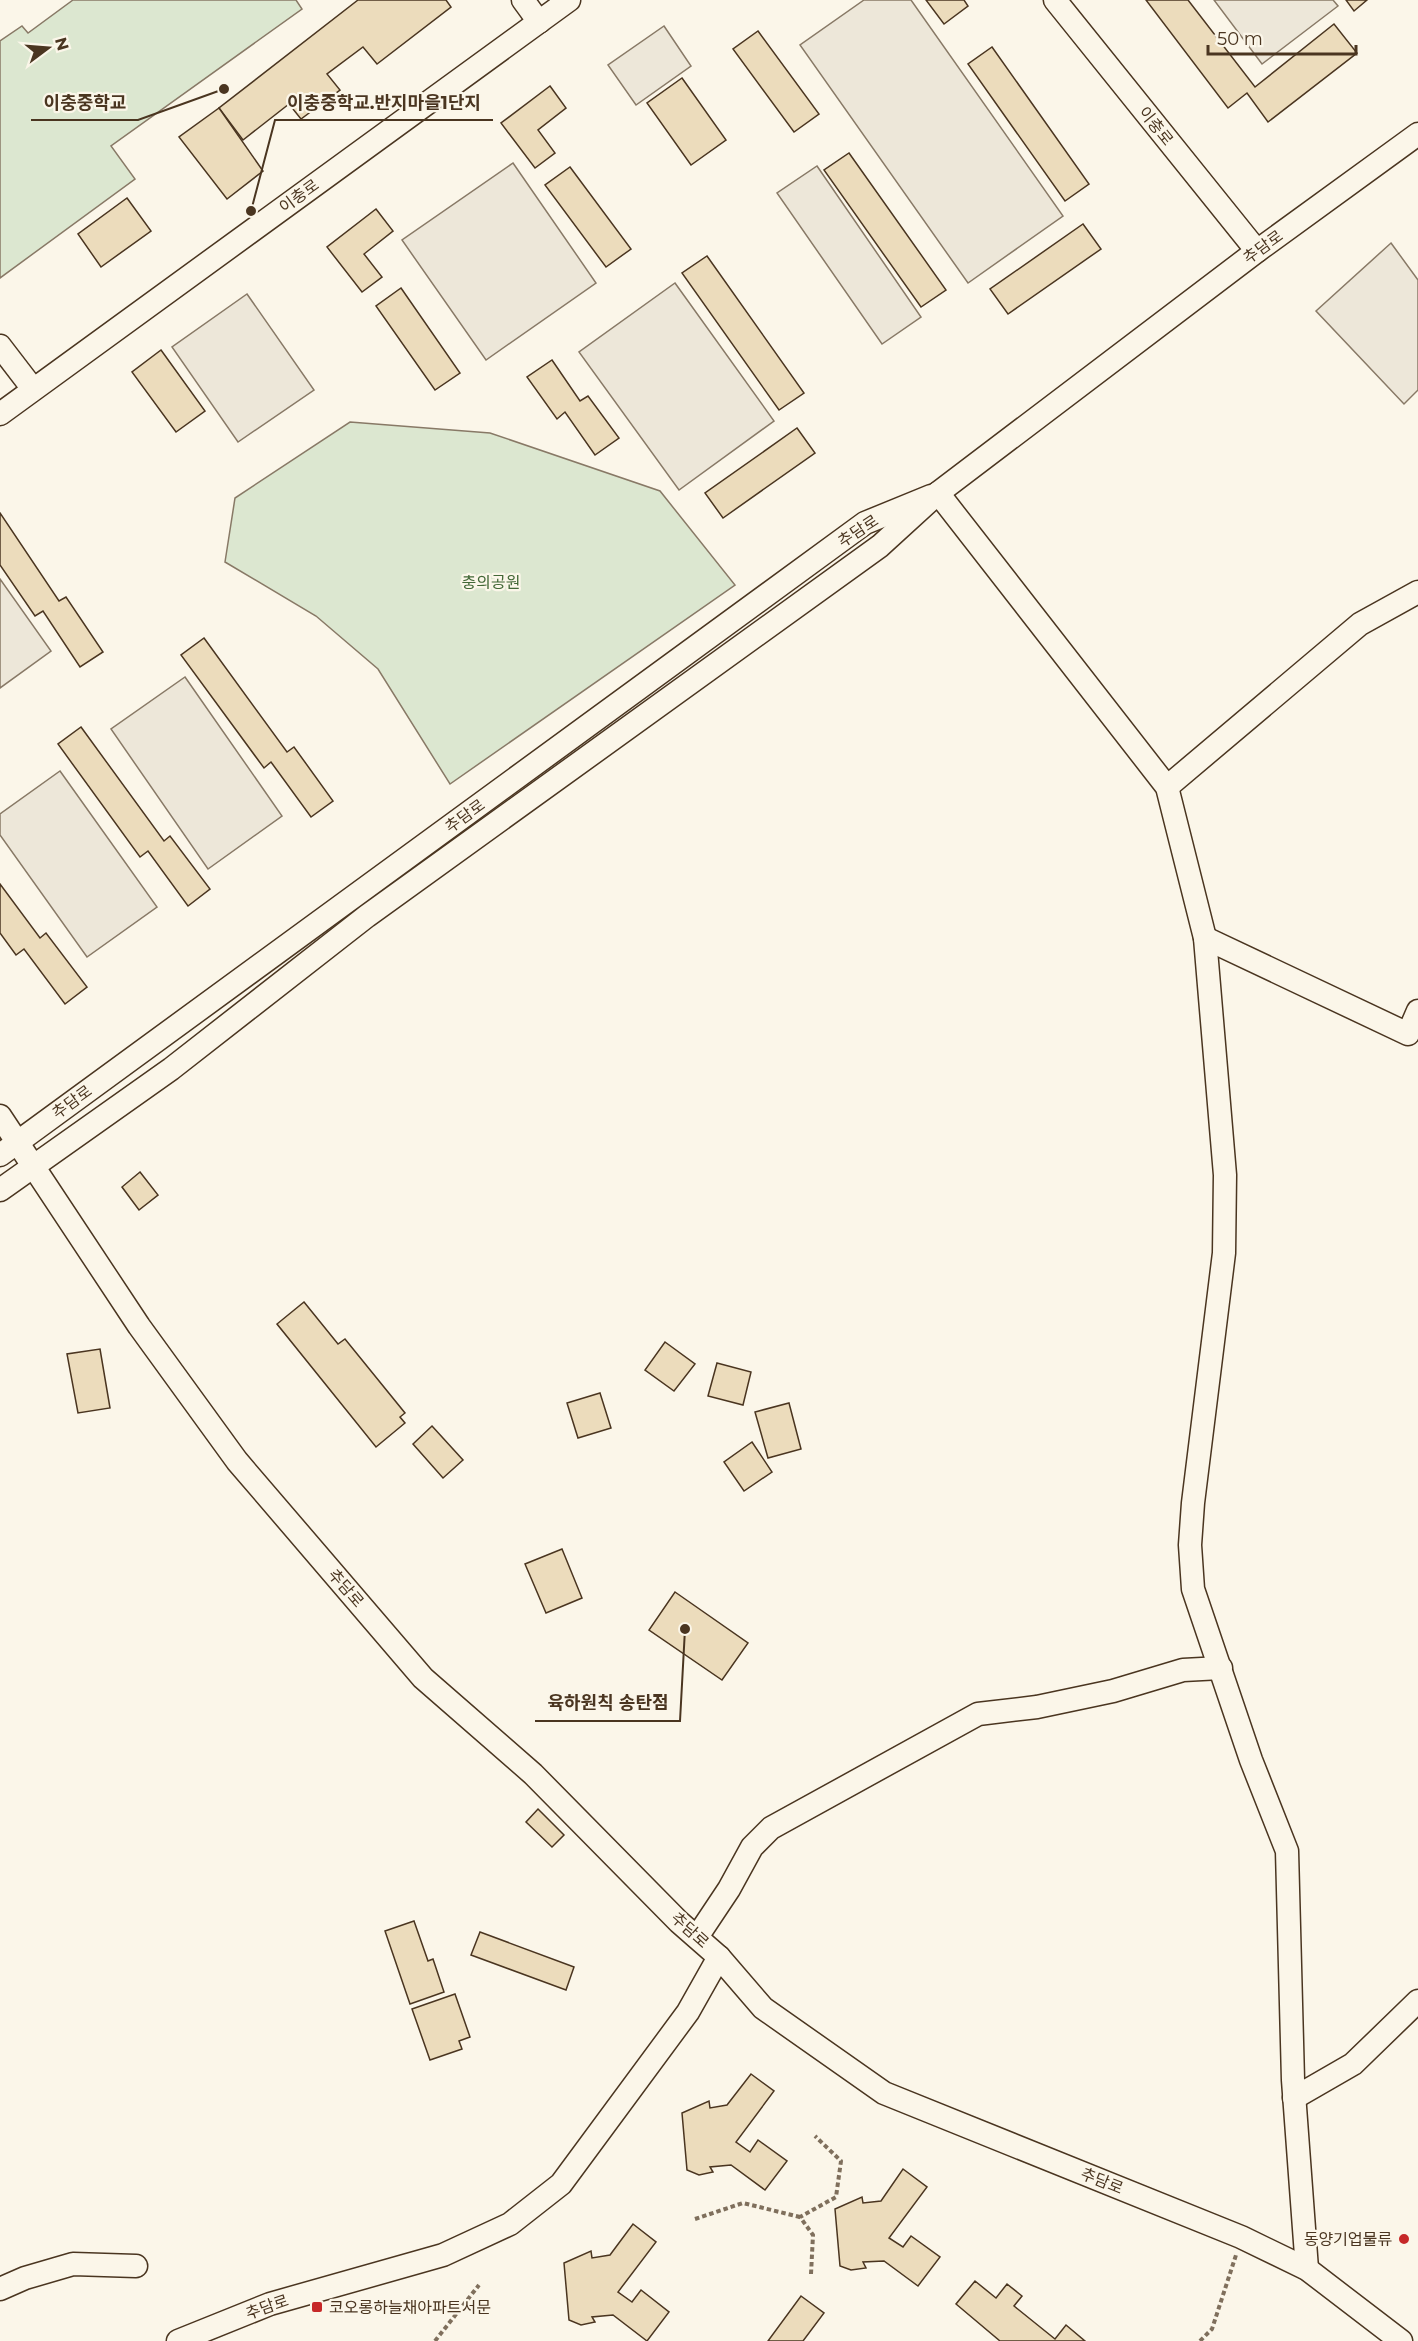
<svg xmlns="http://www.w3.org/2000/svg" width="1418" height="2341" font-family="Montserrat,'Noto Sans KR',sans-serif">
	<rect width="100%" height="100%" fill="#fbf6e9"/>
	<g fill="#dce7d0" stroke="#887966" stroke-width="1.5">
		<polygon points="73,0 296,0 302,9 111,146 135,179 0,278 0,41 22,26 28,33"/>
		<polygon points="350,422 490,433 660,491 735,585 450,784 378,669 316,616 225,562 235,498"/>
	</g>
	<g fill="#ede7d9" stroke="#887966" stroke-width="1.5">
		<polygon points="864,0 911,0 1063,216 968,283 800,45"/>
		<polygon points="1214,0 1333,0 1338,6 1262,64"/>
		<polygon points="664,26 691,66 636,105 608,65"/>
		<polygon points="513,163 596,283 486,360 402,240"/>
		<polygon points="817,166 921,317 882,344 777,193"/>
		<polygon points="1391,243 1418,280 1418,390 1404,404 1316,311"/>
		<polygon points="675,283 774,421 679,490 579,352"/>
		<polygon points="247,294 314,390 238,442 172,347"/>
		<polygon points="0,579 51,651 0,688"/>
		<polygon points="185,677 282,816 208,869 111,729"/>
		<polygon points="60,771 157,907 87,957 0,835 0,814"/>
	</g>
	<g fill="#ecdcbc" stroke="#4a3520" stroke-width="1.5">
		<polygon points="358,0 446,0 451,7 377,64 363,47 327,74 340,90 301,119 289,104 243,140 219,108"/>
		<polygon points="926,0 964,0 968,6 944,24"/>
		<polygon points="1146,0 1188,0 1255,87 1334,24 1357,53 1268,122 1247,93 1228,108"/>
		<polygon points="1346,0 1367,0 1354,11"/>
		<polygon points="758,31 819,114 794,132 733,49"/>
		<polygon points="992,47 1089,184 1065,201 968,64"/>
		<polygon points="682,78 726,140 691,165 647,103"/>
		<polygon points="550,86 566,108 538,130 555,153 535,168 501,123"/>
		<polygon points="219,108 263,171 227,199 179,137"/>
		<polygon points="849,153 946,290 921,307 824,170"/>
		<polygon points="570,167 631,249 606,267 545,185"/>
		<polygon points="127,198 151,231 101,267 78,234"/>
		<polygon points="376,209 393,231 364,254 382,277 362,292 327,247"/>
		<polygon points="1083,224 1101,249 1008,314 990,289"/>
		<polygon points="707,256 804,393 779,410 682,273"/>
		<polygon points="401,288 460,373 435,390 376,306"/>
		<polygon points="161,350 205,411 176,432 132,372"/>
		<polygon points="552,360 580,401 588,396 619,438 595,455 565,412 557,419 527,377"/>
		<polygon points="797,428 815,453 723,518 705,493"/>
		<polygon points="0,513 59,601 66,597 103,652 80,667 43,611 35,616 0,565"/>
		<polygon points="204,638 287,752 294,747 333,801 311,817 271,762 264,768 181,655"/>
		<polygon points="81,727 164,841 170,836 210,889 188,906 148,851 140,857 58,744"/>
		<polygon points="0,884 40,938 46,933 87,987 65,1004 24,949 16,955 0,933"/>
		<polygon points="140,1172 158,1195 139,1210 122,1187"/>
		<polygon points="304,1302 338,1344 345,1339 405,1413 400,1417 405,1423 376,1447 277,1324"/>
		<polygon points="665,1342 695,1364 674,1391 645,1370"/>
		<polygon points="100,1349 110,1408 78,1413 67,1354"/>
		<polygon points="717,1363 751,1372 743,1405 708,1396"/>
		<polygon points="600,1393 611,1428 578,1438 567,1403"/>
		<polygon points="789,1403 801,1449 768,1458 755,1412"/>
		<polygon points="432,1426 463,1460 443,1478 413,1444"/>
		<polygon points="752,1442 772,1472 744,1491 724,1462"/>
		<polygon points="562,1549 582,1598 546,1613 525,1564"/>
		<polygon points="675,1592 748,1643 722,1680 649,1630"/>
		<polygon points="538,1809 564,1835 552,1847 526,1822"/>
		<polygon points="414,1921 428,1961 433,1959 444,1992 410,2004 385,1931"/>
		<polygon points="480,1932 574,1967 566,1990 471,1955"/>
		<polygon points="455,1994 470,2037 459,2041 462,2049 430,2060 412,2009"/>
		<polygon points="751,2074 774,2091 736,2142 750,2152 758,2140 787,2161 765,2190 731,2165 710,2167 713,2172 699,2175 687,2170 682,2113 709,2101 710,2108 727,2105"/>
		<polygon points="903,2169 927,2187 889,2238 903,2247 911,2236 940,2257 918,2286 884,2261 863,2262 866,2268 851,2270 840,2266 835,2209 862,2197 863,2203 881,2201"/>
		<polygon points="633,2224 656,2242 618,2292 632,2302 641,2290 669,2312 647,2341 613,2315 592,2317 595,2322 581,2325 569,2320 564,2263 591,2251 592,2258 610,2255"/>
		<polygon points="975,2281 996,2298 1007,2284 1022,2296 1014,2306 1055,2339 1066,2325 1085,2341 1000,2341 956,2304"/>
		<polygon points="801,2296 824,2313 803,2341 768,2341"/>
	</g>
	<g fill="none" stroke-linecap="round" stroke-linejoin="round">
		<defs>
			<g id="minor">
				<polyline points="523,0 539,22"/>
				<polyline points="1055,0 1257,251"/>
				<polyline points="0,346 33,389"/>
				<polyline points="0,414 569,0"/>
				<polyline points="938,493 1167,787 1205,938 1225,1175 1224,1253 1193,1503 1190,1545 1193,1589 1251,1760 1287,1851 1293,2080 1307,2269"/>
				<polyline points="1167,787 1360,624 1418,592"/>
				<polyline points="1205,938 1408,1034 1418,1011"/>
				<polyline points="0,1116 139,1326 237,1461 423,1678 533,1774 679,1922 719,1957 763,2008 884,2093 1241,2237 1307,2269 1401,2341"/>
				<polyline points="0,1155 865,523 931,496"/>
				<polyline points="0,1190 171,1069 367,916 880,546 938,493 1257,251 1418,134"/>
				<polyline points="697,1937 729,1889 752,1847 771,1828 978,1714 1037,1707 1113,1691 1183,1670 1221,1668"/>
				<polyline points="1294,2098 1353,2064 1418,2001"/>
				<polyline points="0,2289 25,2278 73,2264 136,2266"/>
				<polyline points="178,2341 270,2304 443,2255 510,2224 561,2184 688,2012 719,1957"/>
			</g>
		</defs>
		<use href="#minor" stroke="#4a3520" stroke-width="25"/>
		<g stroke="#7f6f5c" stroke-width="4" stroke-dasharray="4.5 3" stroke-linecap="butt">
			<polyline points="695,2219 743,2203 800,2217"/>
			<polyline points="811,2274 813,2235 800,2217 836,2197 841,2161 815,2136"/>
			<polyline points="435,2341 479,2285"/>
			<polyline points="1200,2341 1212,2329 1236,2255"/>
		</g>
		<use href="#minor" stroke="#fbf6e9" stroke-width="22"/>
	</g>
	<g fill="#c62828" stroke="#fbf6e9" stroke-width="2">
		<circle cx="1404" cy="2239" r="6"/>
		<rect x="311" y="2301" width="12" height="12" rx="3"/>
	</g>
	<g text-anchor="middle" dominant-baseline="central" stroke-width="4.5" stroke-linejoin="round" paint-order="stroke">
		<g font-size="16" fill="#4a3520" stroke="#fbf6e9">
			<text transform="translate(1156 126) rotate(51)">이충로</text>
			<text transform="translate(299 196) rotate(-36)">이충로</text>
			<text transform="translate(1263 247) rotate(-36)">추담로</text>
			<text transform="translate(858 531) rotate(-33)">추담로</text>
			<text transform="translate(465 816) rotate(-36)">추담로</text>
			<text transform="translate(72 1102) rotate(-36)">추담로</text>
			<text transform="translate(346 1588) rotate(49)">추담로</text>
			<text transform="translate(690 1930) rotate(42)">추담로</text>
			<text transform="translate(1102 2181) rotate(22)">추담로</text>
			<text transform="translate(267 2307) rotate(-19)">추담로</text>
		</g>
		<g font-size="16" fill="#436837" stroke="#fbf6e9">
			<text x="491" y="582">충의공원</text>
		</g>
		<g font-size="16" fill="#4a3520" stroke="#fbf6e9" text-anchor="end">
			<text x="1392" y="2239">동양기업물류</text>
			<text x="329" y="2307" text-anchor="start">코오롱하늘채아파트서문</text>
		</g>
	</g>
	<path fill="none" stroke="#4a3520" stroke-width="2" d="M251 211L275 120H493M224 89L138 120H31M685 1629L680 1721H535"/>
	<g fill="#4a3520" stroke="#fbf6e9" stroke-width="2">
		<circle cx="251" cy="211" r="6"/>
		<circle cx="224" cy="89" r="6"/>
		<circle cx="685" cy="1629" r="6"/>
	</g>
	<g font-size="18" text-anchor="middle" font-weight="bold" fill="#4a3520" stroke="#fbf6e9" stroke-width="4.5" stroke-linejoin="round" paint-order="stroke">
		<text x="384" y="109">이충중학교.반지마을1단지</text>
		<text x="85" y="109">이충중학교</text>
		<text x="608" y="1709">육하원칙 송탄점</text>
	</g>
	<g transform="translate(48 48) rotate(74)" stroke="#fbf6e9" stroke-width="4.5" paint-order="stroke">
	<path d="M0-4.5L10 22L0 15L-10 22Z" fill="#4a3520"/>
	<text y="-9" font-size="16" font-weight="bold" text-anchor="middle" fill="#4a3520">N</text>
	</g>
	<path d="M1208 45v9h148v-9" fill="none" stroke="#4a3520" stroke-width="3"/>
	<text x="1217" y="45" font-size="18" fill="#4a3520" stroke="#fbf6e9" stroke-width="4.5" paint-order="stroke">50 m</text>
</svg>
